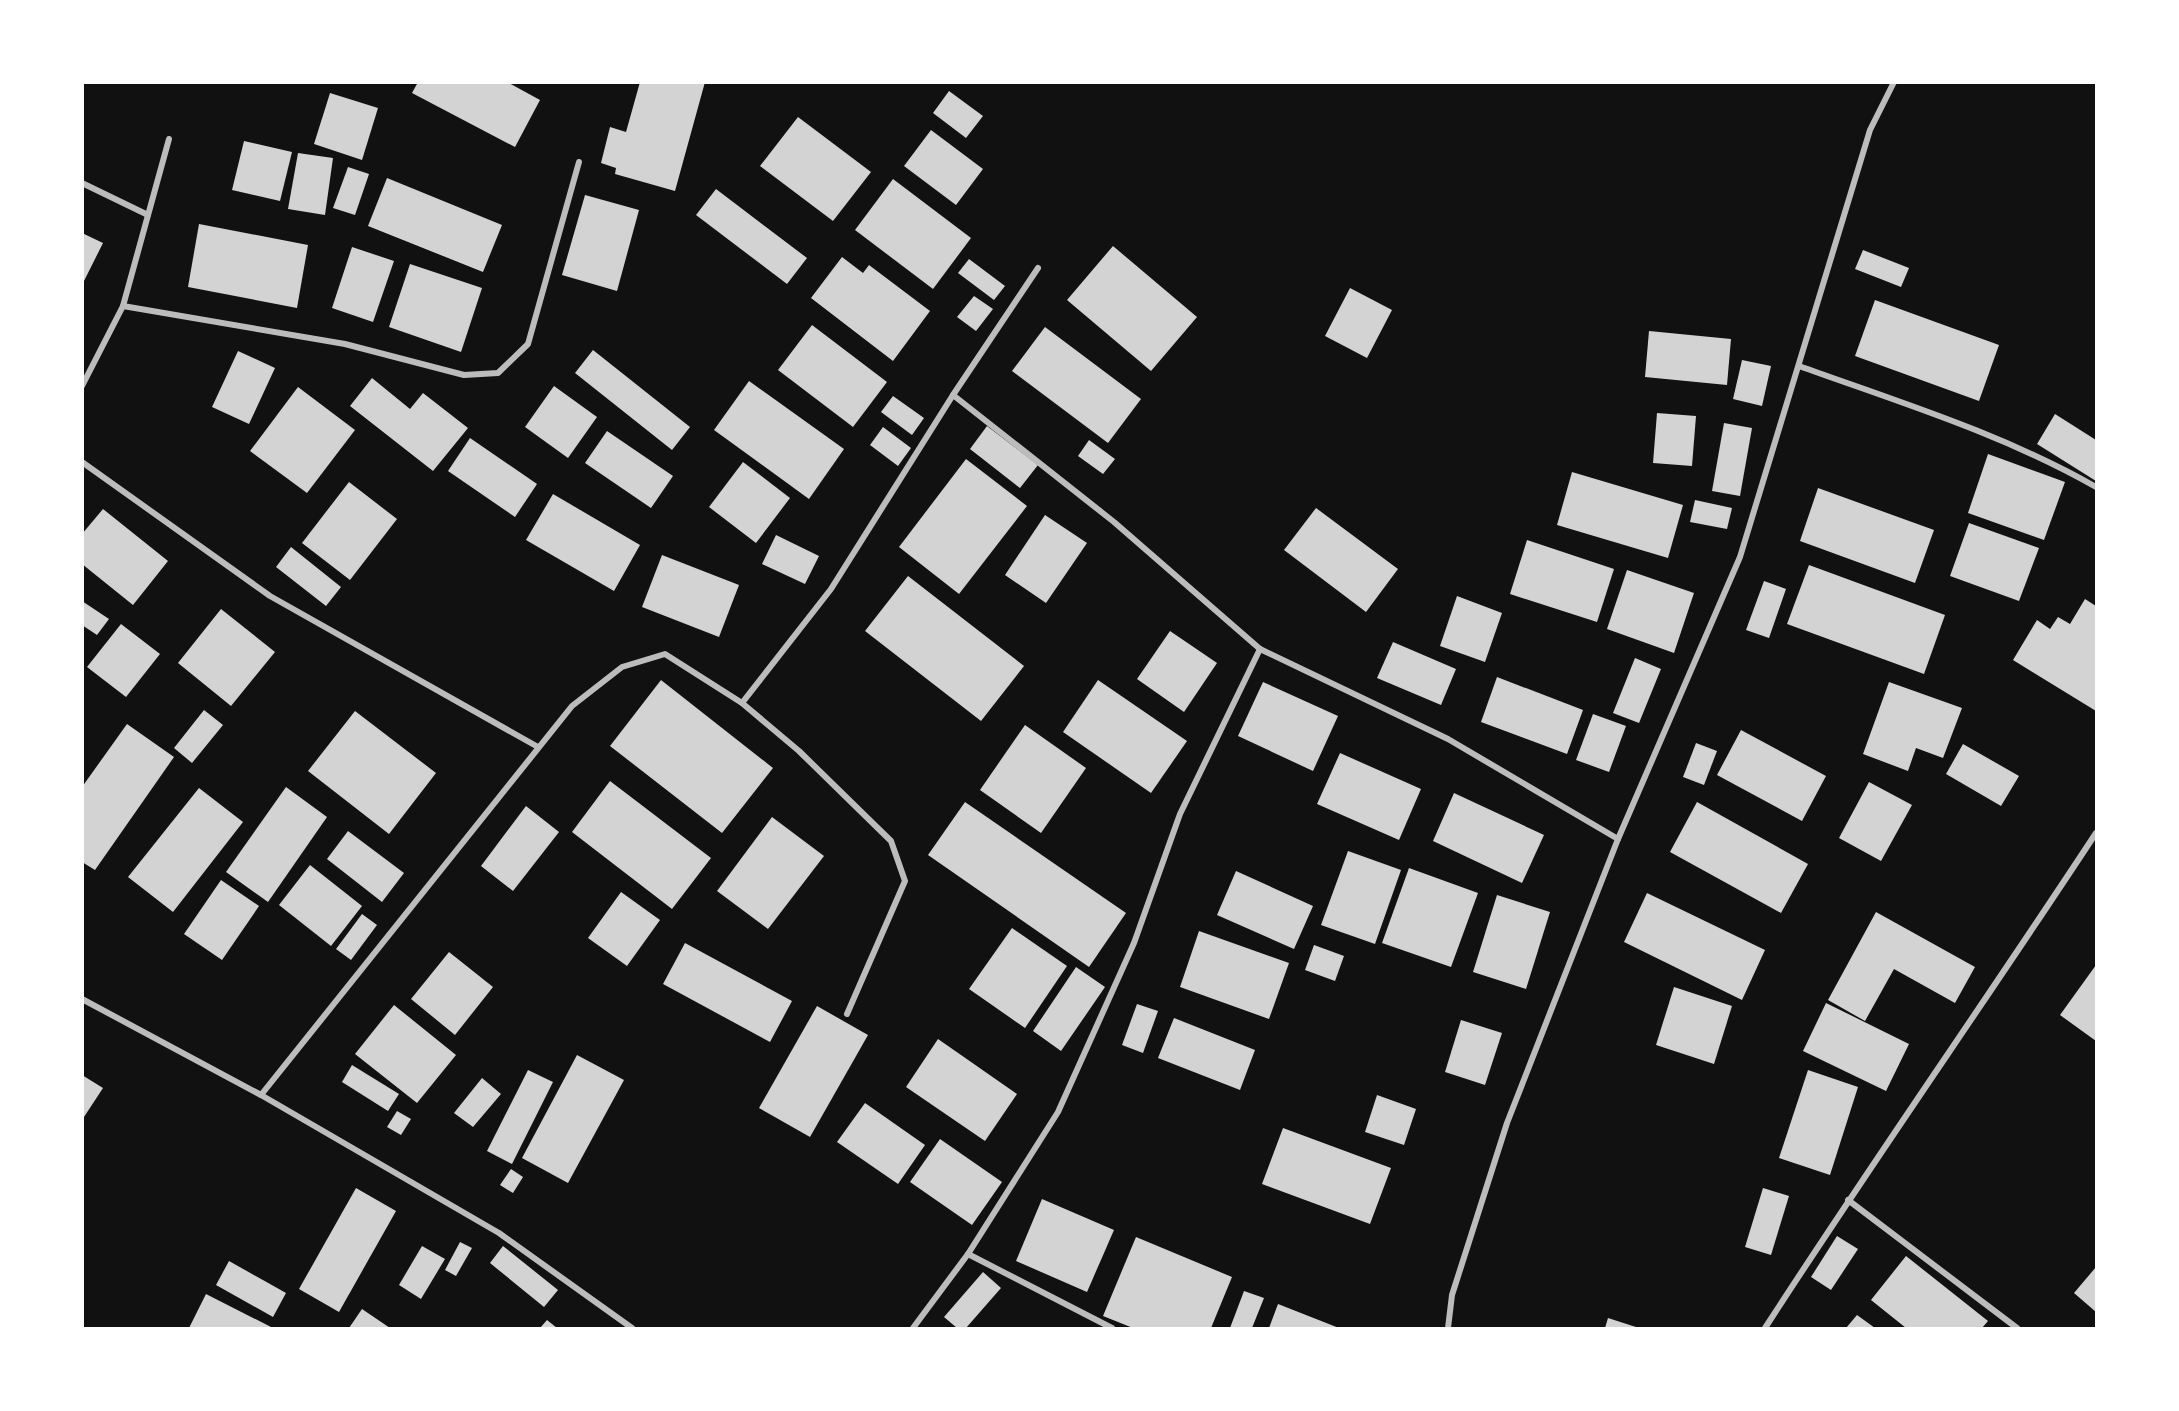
<svg xmlns="http://www.w3.org/2000/svg" width="2179" height="1411" font-family="Barlow,sans-serif">
	<rect width="100%" height="100%" fill="#111"/>
	<g fill="#d3d3d3">
		<polygon points="418,82 507,82 540,100 515,147 412,93"/>
		<polygon points="640,82 705,82 675,191 615,174 616,168 601,163 610,127 626,132"/>
		<polygon points="949,91 983,116 966,138 933,113"/>
		<polygon points="330,93 378,108 362,160 314,144"/>
		<polygon points="798,117 871,172 833,221 760,166"/>
		<polygon points="931,130 983,169 956,205 904,166"/>
		<polygon points="244,141 292,152 280,201 232,190"/>
		<polygon points="298,153 333,158 325,215 288,209"/>
		<polygon points="348,167 369,174 355,215 333,208"/>
		<polygon points="387,178 502,225 483,272 368,226"/>
		<polygon points="893,179 971,238 933,289 855,230"/>
		<polygon points="716,189 807,258 787,284 696,215"/>
		<polygon points="585,195 639,210 617,291 562,275"/>
		<polygon points="199,224 308,245 297,308 188,287"/>
		<polygon points="82,233 103,243 82,285"/>
		<polygon points="1113,246 1197,317 1151,371 1067,300"/>
		<polygon points="352,247 394,261 373,322 332,308"/>
		<polygon points="1863,250 1909,268 1901,287 1855,269"/>
		<polygon points="842,257 863,273 869,265 930,311 893,361 811,298"/>
		<polygon points="969,259 1005,286 994,300 958,273"/>
		<polygon points="410,264 482,288 461,352 389,327"/>
		<polygon points="1350,288 1392,310 1367,358 1325,336"/>
		<polygon points="974,296 993,309 976,331 957,317"/>
		<polygon points="1875,300 1999,345 1979,401 1855,356"/>
		<polygon points="812,325 887,382 853,427 778,370"/>
		<polygon points="1045,327 1141,399 1108,443 1012,371"/>
		<polygon points="1649,331 1731,339 1727,385 1645,377"/>
		<polygon points="593,350 690,427 672,450 575,373"/>
		<polygon points="238,351 275,368 249,424 212,407"/>
		<polygon points="1742,360 1771,366 1762,406 1733,399"/>
		<polygon points="372,378 410,409 423,393 468,428 433,471 350,406"/>
		<polygon points="749,381 844,449 809,499 714,430"/>
		<polygon points="554,386 597,417 568,458 525,427"/>
		<polygon points="298,387 355,430 307,493 250,451"/>
		<polygon points="893,396 924,418 912,435 881,412"/>
		<polygon points="1657,413 1696,416 1692,466 1653,463"/>
		<polygon points="2055,414 2096,440 2096,481 2037,444"/>
		<polygon points="1724,423 1752,428 1740,496 1712,491"/>
		<polygon points="987,426 1038,465 1020,488 970,449"/>
		<polygon points="883,427 911,448 898,466 870,445"/>
		<polygon points="607,431 673,476 651,508 585,463"/>
		<polygon points="470,438 537,484 515,517 448,471"/>
		<polygon points="1089,440 1115,459 1103,474 1078,456"/>
		<polygon points="1988,454 2065,482 2044,540 1968,513"/>
		<polygon points="966,459 1027,506 959,594 899,547"/>
		<polygon points="743,462 790,498 756,543 709,507"/>
		<polygon points="1572,472 1683,505 1668,558 1557,525"/>
		<polygon points="349,482 397,519 350,580 302,543"/>
		<polygon points="1818,488 1934,530 1915,583 1800,541"/>
		<polygon points="553,494 640,545 614,591 526,540"/>
		<polygon points="1695,500 1732,508 1727,529 1690,522"/>
		<polygon points="1316,508 1398,569 1366,612 1284,550"/>
		<polygon points="103,509 168,561 133,605 82,564 82,534"/>
		<polygon points="1045,515 1087,543 1046,603 1005,575"/>
		<polygon points="1969,523 2039,548 2019,601 1950,576"/>
		<polygon points="776,535 819,556 805,584 762,564"/>
		<polygon points="1527,540 1614,569 1597,622 1510,594"/>
		<polygon points="291,547 341,587 326,606 276,567"/>
		<polygon points="662,555 739,585 719,637 642,607"/>
		<polygon points="1809,565 1945,615 1924,674 1787,624"/>
		<polygon points="1627,570 1694,593 1674,653 1607,629"/>
		<polygon points="908,576 1024,666 981,721 865,631"/>
		<polygon points="1764,581 1786,589 1769,638 1746,630"/>
		<polygon points="1457,596 1502,613 1485,662 1440,646"/>
		<polygon points="2085,599 2096,606 2096,711 2013,660 2037,620 2050,629 2058,617 2070,624"/>
		<polygon points="82,601 109,619 97,635 82,625"/>
		<polygon points="221,609 275,652 231,706 178,663"/>
		<polygon points="121,624 160,654 126,697 87,667"/>
		<polygon points="1170,631 1217,663 1184,712 1137,679"/>
		<polygon points="1393,642 1456,669 1441,705 1377,678"/>
		<polygon points="1635,658 1661,669 1639,723 1613,713"/>
		<polygon points="1497,677 1583,710 1567,754 1481,722"/>
		<polygon points="661,680 773,768 722,833 610,746"/>
		<polygon points="1098,680 1187,741 1151,793 1063,732"/>
		<polygon points="1263,682 1338,716 1313,771 1238,736"/>
		<polygon points="1889,682 1962,708 1943,758 1916,748 1908,771 1863,754"/>
		<polygon points="204,710 223,725 192,763 174,748"/>
		<polygon points="355,711 436,773 389,834 308,771"/>
		<polygon points="1593,714 1626,726 1609,772 1576,760"/>
		<polygon points="127,724 174,757 95,870 82,862 82,787"/>
		<polygon points="1025,725 1086,768 1041,833 980,790"/>
		<polygon points="1741,730 1826,776 1802,821 1717,775"/>
		<polygon points="1696,743 1717,751 1704,785 1683,777"/>
		<polygon points="1963,744 2019,776 2001,806 1946,774"/>
		<polygon points="1340,753 1421,789 1399,840 1317,804"/>
		<polygon points="610,781 711,858 672,909 572,832"/>
		<polygon points="1869,782 1912,805 1881,861 1839,838"/>
		<polygon points="286,787 327,817 268,902 226,872"/>
		<polygon points="199,788 243,822 173,912 128,877"/>
		<polygon points="1454,793 1544,835 1522,883 1433,841"/>
		<polygon points="965,802 1126,913 1089,967 928,855"/>
		<polygon points="1697,802 1808,864 1781,913 1670,852"/>
		<polygon points="526,806 559,832 513,891 481,866"/>
		<polygon points="772,817 824,856 768,929 717,891"/>
		<polygon points="348,831 404,873 382,902 327,859"/>
		<polygon points="1348,851 1401,870 1375,944 1321,925"/>
		<polygon points="310,865 362,906 331,946 279,905"/>
		<polygon points="1409,868 1478,893 1451,967 1382,943"/>
		<polygon points="1236,871 1313,906 1294,949 1217,915"/>
		<polygon points="221,880 259,906 222,960 184,934"/>
		<polygon points="621,892 660,920 627,966 588,938"/>
		<polygon points="1647,893 1765,950 1742,1000 1624,942"/>
		<polygon points="1497,895 1550,912 1526,989 1473,972"/>
		<polygon points="1876,912 1975,967 1955,1003 1894,969 1865,1021 1828,1000"/>
		<polygon points="362,914 377,925 351,960 336,949"/>
		<polygon points="1012,928 1067,966 1025,1028 969,989"/>
		<polygon points="1199,931 1289,963 1269,1019 1180,987"/>
		<polygon points="685,943 792,1001 770,1042 663,984"/>
		<polygon points="1314,945 1344,956 1335,981 1305,970"/>
		<polygon points="449,952 493,987 455,1035 411,999"/>
		<polygon points="2096,965 2096,1041 2060,1015"/>
		<polygon points="1076,967 1105,987 1061,1051 1033,1031"/>
		<polygon points="1674,987 1732,1006 1714,1064 1656,1045"/>
		<polygon points="1826,1003 1909,1044 1886,1091 1803,1051"/>
		<polygon points="1137,1004 1158,1011 1143,1053 1122,1045"/>
		<polygon points="394,1005 456,1055 417,1103 355,1054"/>
		<polygon points="817,1006 868,1035 810,1137 759,1108"/>
		<polygon points="1174,1018 1255,1050 1240,1090 1158,1058"/>
		<polygon points="1461,1020 1502,1033 1485,1085 1445,1072"/>
		<polygon points="938,1039 1017,1094 985,1141 906,1087"/>
		<polygon points="577,1055 624,1080 568,1183 522,1158"/>
		<polygon points="352,1065 399,1094 388,1111 342,1082"/>
		<polygon points="528,1070 553,1082 512,1164 487,1151"/>
		<polygon points="1808,1070 1858,1087 1830,1175 1779,1158"/>
		<polygon points="82,1075 103,1088 82,1120"/>
		<polygon points="482,1078 501,1094 473,1127 454,1113"/>
		<polygon points="1377,1095 1416,1109 1404,1145 1365,1132"/>
		<polygon points="865,1103 925,1145 898,1184 837,1142"/>
		<polygon points="397,1111 411,1119 401,1135 387,1127"/>
		<polygon points="1283,1128 1391,1168 1370,1224 1262,1184"/>
		<polygon points="940,1139 1002,1182 972,1225 910,1182"/>
		<polygon points="511,1169 523,1177 513,1193 500,1185"/>
		<polygon points="356,1188 396,1211 339,1312 299,1289"/>
		<polygon points="1763,1188 1789,1196 1771,1255 1745,1247"/>
		<polygon points="1042,1199 1114,1230 1087,1292 1016,1261"/>
		<polygon points="1837,1236 1858,1249 1831,1290 1811,1277"/>
		<polygon points="1136,1237 1232,1277 1211,1328 1133,1328 1103,1316"/>
		<polygon points="460,1242 472,1248 456,1276 445,1270"/>
		<polygon points="422,1246 445,1259 421,1299 399,1285"/>
		<polygon points="503,1246 558,1290 544,1307 490,1263"/>
		<polygon points="1906,1256 1988,1321 1982,1328 1906,1328 1871,1300"/>
		<polygon points="229,1261 286,1293 273,1317 216,1285"/>
		<polygon points="2096,1267 2096,1312 2074,1293"/>
		<polygon points="983,1272 1001,1288 966,1328 957,1328 944,1317"/>
		<polygon points="1244,1291 1264,1298 1252,1328 1230,1328"/>
		<polygon points="206,1294 271,1327 270,1328 189,1328"/>
		<polygon points="1278,1304 1339,1328 1269,1328"/>
		<polygon points="362,1309 390,1328 349,1328"/>
		<polygon points="1857,1315 1875,1328 1846,1328"/>
		<polygon points="1608,1318 1639,1328 1605,1328"/>
		<polygon points="547,1320 557,1328 540,1328"/>
	</g>
	<g fill="none" stroke-linecap="round" stroke-linejoin="round">
		<g stroke="#bcbcbc" stroke-width="6">
			<polyline points="82,183 148,215"/>
			<polyline points="123,306 345,344 464,375 498,373 528,344 579,162"/>
			<path d="M 1799,366 C 1899,402 2003,434 2096,487"/>
			<polyline points="82,386 123,306 169,139"/>
			<polyline points="953,395 1114,522 1260,649 1448,739 1618,839"/>
			<polyline points="82,462 270,596 538,747"/>
			<polyline points="742,703 831,589 953,395 1038,268"/>
			<polyline points="82,999 261,1095 499,1233 632,1328"/>
			<polyline points="261,1095 572,706 622,667 665,654 742,703 799,751 891,841 905,881 847,1014"/>
			<polyline points="1848,1200 2017,1328"/>
			<polyline points="968,1254 1112,1328"/>
			<polyline points="913,1328 968,1254 1058,1112 1134,943 1180,814 1260,649"/>
			<polyline points="1448,1328 1452,1295 1507,1123 1618,839 1740,557 1870,130 1894,82"/>
			<path d="M 1765,1328 C 1873,1161 1987,999 2096,833"/>
		</g>
	</g>
	<rect width="2179" height="1411" fill="none" stroke="#ffffff" stroke-width="168"/>
</svg>
